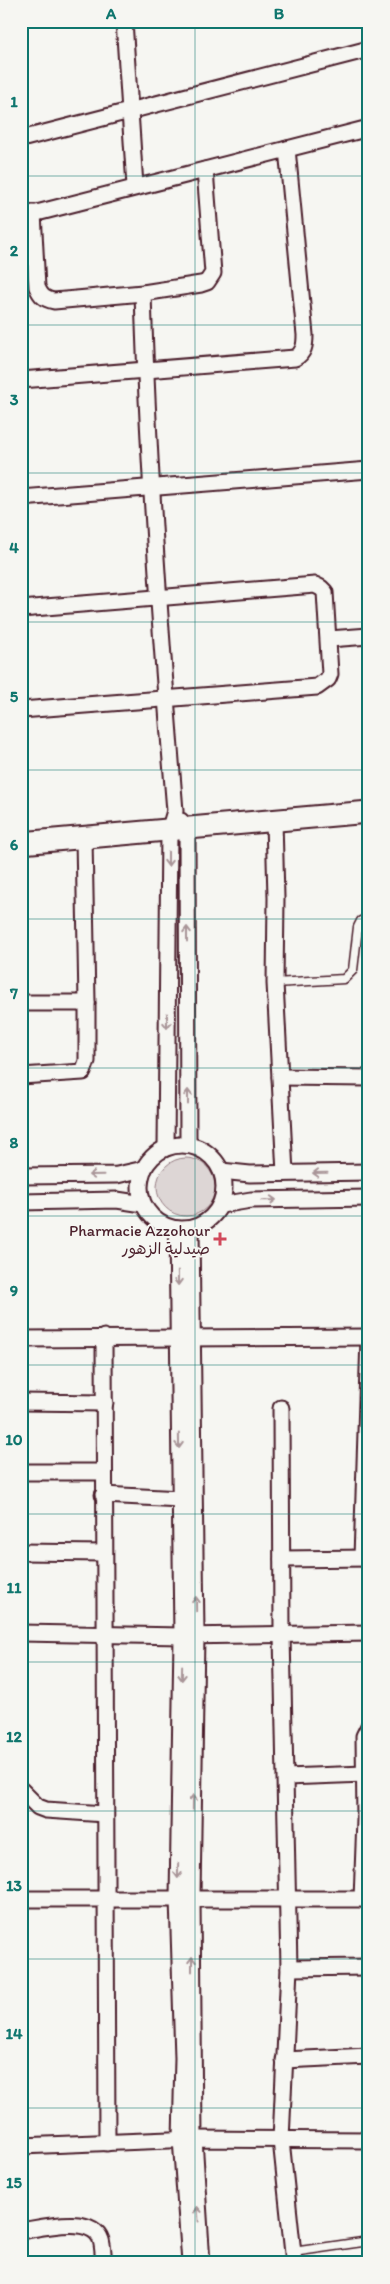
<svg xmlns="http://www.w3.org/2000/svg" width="390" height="2284" font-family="Itim,'Playpen Sans Arabic',sans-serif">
	<rect width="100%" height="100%" fill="#f6f6f2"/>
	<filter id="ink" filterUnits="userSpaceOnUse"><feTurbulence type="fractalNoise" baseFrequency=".02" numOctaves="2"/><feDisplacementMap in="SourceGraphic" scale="10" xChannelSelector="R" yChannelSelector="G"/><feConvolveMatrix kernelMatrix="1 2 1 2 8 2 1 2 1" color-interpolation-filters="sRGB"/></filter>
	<g filter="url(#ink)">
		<circle fill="#ddd6d5" stroke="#947a80" cx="186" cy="1187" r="29"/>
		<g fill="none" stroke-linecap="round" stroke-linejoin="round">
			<defs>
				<g id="service">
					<polyline points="275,983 344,979 353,970 358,927 361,921 369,918"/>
					<polyline points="293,2252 369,2241"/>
				</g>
				<g id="minor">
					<polyline points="124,21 135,186"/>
					<polyline points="21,139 369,49"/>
					<path d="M 33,213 L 37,287 C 41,296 44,299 54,301 L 143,293 L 201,284 L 207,282 L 213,273 L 205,170"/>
					<polyline points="21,217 369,128"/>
					<path d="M 143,293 C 148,466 161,638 175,811 L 169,831 L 166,1148"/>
					<path d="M 21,380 L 295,358 C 304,353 305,345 305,335 L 287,149"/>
					<polyline points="21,498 369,470"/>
					<polyline points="21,609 315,585 321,588 325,592 330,674 328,679 317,687 21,710"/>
					<polyline points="329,639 369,636"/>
					<polyline points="181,821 187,829 188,1145"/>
					<polyline points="274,821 276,898 275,983 285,1173"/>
					<polyline points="21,1003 87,1003 84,838"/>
					<polyline points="21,1076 83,1072 87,1061 87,1003"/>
					<polyline points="280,1077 369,1078"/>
					<circle cx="182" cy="1187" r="42"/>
					<polyline points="221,1171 250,1174 369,1172"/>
					<polyline points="21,1176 117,1175 144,1169"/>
					<polyline points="21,1202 117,1200 143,1204"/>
					<polyline points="221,1205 251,1200 369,1198"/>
					<polyline points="177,1229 182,1636 178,1898 183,2058 181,2139 190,2263"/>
					<polyline points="191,1229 196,1635 192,1897 194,2139 202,2263"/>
					<polyline points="104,1337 107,2143"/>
					<polyline points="21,1339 369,1337"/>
					<polyline points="21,1402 105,1403"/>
					<polyline points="281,1408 282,1635 289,1968 281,2140 294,2263"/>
					<polyline points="21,1472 103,1472"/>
					<polyline points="103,1495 181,1499"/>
					<polyline points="21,1552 104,1553"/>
					<polyline points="362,1558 369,1337"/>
					<polyline points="282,1559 369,1558"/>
					<polyline points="21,1633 182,1636 369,1633"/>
					<polyline points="286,1777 365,1774"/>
					<polyline points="21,1790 38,1807 46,1810 105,1814"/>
					<polyline points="21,1899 369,1899"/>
					<polyline points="362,1899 365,1819 364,1736 369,1726"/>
					<polyline points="289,1968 369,1967"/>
					<polyline points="284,2060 369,2056"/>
					<polyline points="21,2146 194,2139 369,2140"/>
					<path d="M 21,2231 C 41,2228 92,2214 101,2240 C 103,2246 103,2256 104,2263"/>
				</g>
				<polyline id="secondary" points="21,843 369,812"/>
			</defs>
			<use href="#service" stroke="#4a1f2b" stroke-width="11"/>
			<use href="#minor" stroke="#4a1f2b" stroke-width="19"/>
			<use href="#secondary" stroke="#4a1f2b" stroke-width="25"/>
			<use href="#service" stroke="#f6f6f2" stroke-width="8"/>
			<use href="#minor" stroke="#f6f6f2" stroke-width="15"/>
			<use href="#secondary" stroke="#f6f6f2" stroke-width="21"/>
		</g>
		<defs><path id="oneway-shaft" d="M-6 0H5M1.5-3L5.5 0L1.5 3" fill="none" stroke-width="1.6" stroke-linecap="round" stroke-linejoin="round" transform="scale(1.25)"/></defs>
		<g stroke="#a99598">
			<use href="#oneway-shaft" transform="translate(168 859) rotate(90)"/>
			<use href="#oneway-shaft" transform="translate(187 934) rotate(-90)"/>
			<use href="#oneway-shaft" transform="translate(167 1021) rotate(90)"/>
			<use href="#oneway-shaft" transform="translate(188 1097) rotate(-90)"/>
			<use href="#oneway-shaft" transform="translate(320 1173) rotate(179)"/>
			<use href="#oneway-shaft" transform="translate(96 1175) rotate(179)"/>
			<use href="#oneway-shaft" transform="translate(269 1200) rotate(-1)"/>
			<use href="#oneway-shaft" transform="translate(178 1278) rotate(89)"/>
			<use href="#oneway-shaft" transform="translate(179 1441) rotate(89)"/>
			<use href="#oneway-shaft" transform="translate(196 1604) rotate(-91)"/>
			<use href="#oneway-shaft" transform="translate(182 1673) rotate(91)"/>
			<use href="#oneway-shaft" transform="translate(193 1802) rotate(-89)"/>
			<use href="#oneway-shaft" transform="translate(178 1871) rotate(91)"/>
			<use href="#oneway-shaft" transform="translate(192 1964) rotate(-90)"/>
			<use href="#oneway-shaft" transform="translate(198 2214) rotate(-94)"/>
		</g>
	</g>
	<path fill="none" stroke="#0f766e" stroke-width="1" stroke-opacity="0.55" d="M 195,21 L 195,2263M 21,176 L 369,176M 21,325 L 369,325M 21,473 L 369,473M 21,622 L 369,622M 21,770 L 369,770M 21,919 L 369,919M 21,1068 L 369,1068M 21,1216 L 369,1216M 21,1365 L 369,1365M 21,1514 L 369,1514M 21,1662 L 369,1662M 21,1811 L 369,1811M 21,1959 L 369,1959M 21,2108 L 369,2108"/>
	<path fill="#d1495b" stroke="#f6f6f2" stroke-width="2" d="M217.5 1231.5h5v5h5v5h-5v5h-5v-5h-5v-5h5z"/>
	<g text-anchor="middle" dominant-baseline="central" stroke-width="4" stroke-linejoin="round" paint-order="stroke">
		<g font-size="16" fill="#4a1f2b" stroke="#f6f6f2" text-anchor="end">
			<text x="210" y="1230">Pharmacie Azzohour<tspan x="210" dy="18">صيدلية الزهور</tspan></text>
		</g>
	</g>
	<rect width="390" height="2284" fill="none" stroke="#f6f6f2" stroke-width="55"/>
	<rect x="28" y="28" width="334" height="2228" fill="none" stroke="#0f766e" stroke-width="2"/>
	<g font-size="16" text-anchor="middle" font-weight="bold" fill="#0f766e">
		<text x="111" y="19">A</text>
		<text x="279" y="19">B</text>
		<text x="14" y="107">1</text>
		<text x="14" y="256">2</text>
		<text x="14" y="405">3</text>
		<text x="14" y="553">4</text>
		<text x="14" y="702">5</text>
		<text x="14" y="850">6</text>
		<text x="14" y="999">7</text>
		<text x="14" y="1148">8</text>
		<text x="14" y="1296">9</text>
		<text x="14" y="1445">10</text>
		<text x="14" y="1593">11</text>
		<text x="14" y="1742">12</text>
		<text x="14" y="1891">13</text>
		<text x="14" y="2039">14</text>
		<text x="14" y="2188">15</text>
	</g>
</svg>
